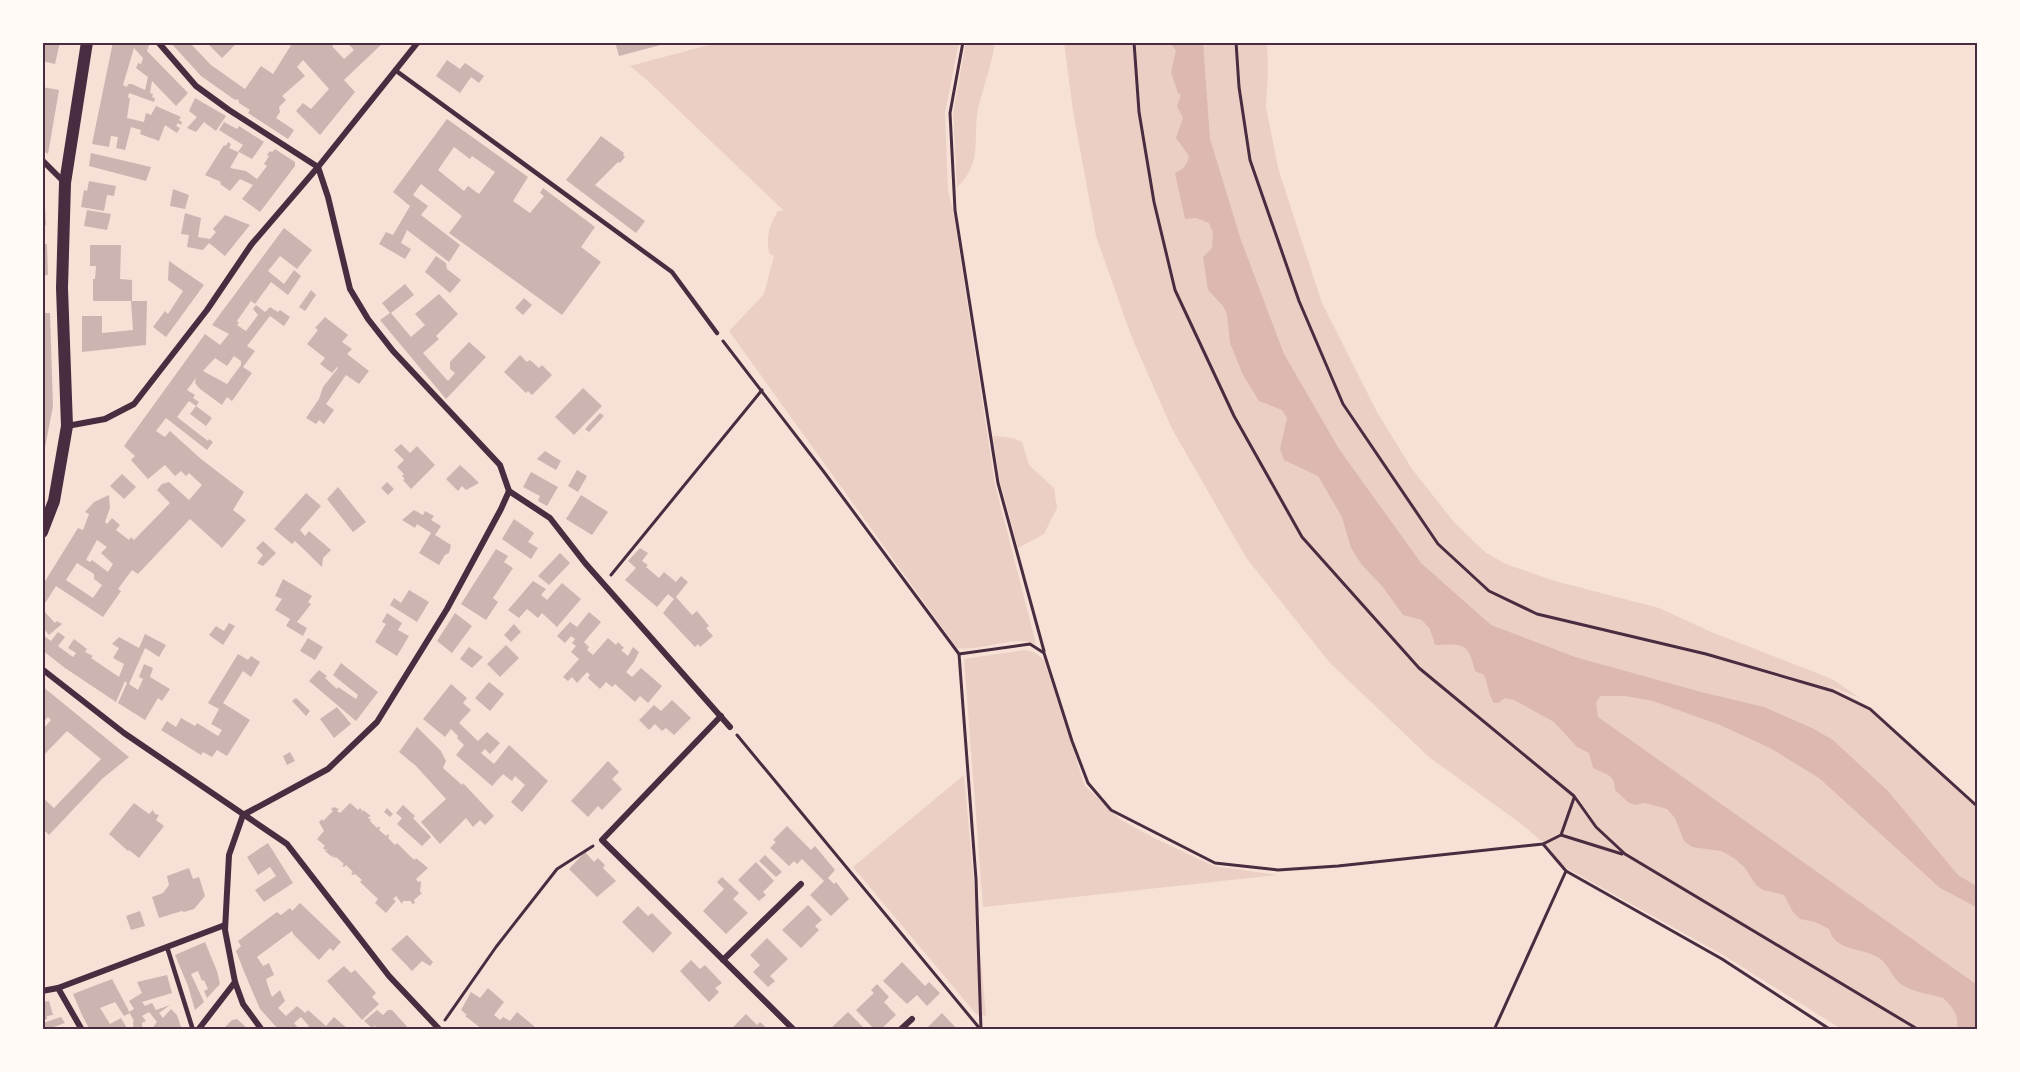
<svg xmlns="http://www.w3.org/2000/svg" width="2020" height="1072" font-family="Manrope,sans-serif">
	<rect width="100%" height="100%" fill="#f7e1d7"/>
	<g fill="#ebcfc5">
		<path d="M 720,42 L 959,42 L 945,113 L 948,190 L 953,210 L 995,484 L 1036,644 C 1014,634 983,652 957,648 L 729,331 L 764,294 L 774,256 L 769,253 C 766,237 769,225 778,211 L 784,211 L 648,81 L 630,66 Z"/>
		<path d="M 966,42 L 995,42 C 992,64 984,84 979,105 C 971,137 985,161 957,187 L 953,113 Z"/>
		<polygon points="1064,42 1267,42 1268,72 1266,107 1278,168 1322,303 1377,412 1412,469 1454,522 1486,553 1506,564 1555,581 1659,608 1709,631 1832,679 1860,698 1827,685 1872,708 1978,807 1978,1030 1843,1030 1723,955 1561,865 1549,848 1524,826 1429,757 1330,663 1247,559 1172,429 1130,333 1096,236 1073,111"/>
		<polygon points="993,436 1013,438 1022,442 1029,465 1054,488 1057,508 1044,534 1018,548 1000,482"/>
		<polygon points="1024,650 1034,652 1044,660 1085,786 1121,820 1156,839 1214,866 1277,875 983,907 964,659"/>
		<polygon points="964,775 986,1016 976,1014 853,867"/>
	</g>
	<path fill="#dcb8b0" d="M 1168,42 L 1203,42 L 1210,139 L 1241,240 L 1284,354 L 1339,449 L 1421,563 L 1491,625 L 1575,657 L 1701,692 L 1764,707 L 1812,728 L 1833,740 L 1888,791 L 1958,875 L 1978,887 L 1978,908 L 1940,888 L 1819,778 L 1770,748 L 1720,725 L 1653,701 L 1625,696 L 1600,696 L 1596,703 L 1598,717 L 1973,982 L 1978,984 L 1978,1030 L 1962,1030 L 1957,1026 C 1959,1015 1951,1005 1943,998 C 1930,994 1914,992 1902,985 C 1891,978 1890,965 1879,958 C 1862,947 1835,952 1829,929 L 1815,922 L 1800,919 L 1793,912 L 1784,895 L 1763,890 L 1756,885 L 1745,868 L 1734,858 L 1721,851 L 1692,847 L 1684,841 L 1675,818 L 1667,809 L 1645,803 L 1635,805 L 1628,802 L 1615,790 C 1615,774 1605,774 1593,768 L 1589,753 L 1577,747 L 1554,722 L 1514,700 L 1505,698 L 1498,703 L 1494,703 C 1488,695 1488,684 1484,675 L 1475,671 C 1468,641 1462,644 1435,645 L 1430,629 L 1422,620 L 1403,615 L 1382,586 L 1362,565 L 1351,548 L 1342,517 L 1318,476 L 1284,460 L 1280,449 L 1287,418 L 1282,410 L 1259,401 L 1243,375 L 1230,343 L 1227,314 L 1223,306 L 1208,290 L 1203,257 L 1212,248 L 1213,233 L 1209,223 L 1196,218 L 1185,219 L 1175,173 C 1184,169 1187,165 1189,156 L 1176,138 L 1183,118 L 1177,106 L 1181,95 L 1178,93 L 1171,72 L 1176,50 Z"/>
	<g fill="#ccb4b1" fill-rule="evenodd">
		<polygon points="42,42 60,42 55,64 42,61"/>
		<path d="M 113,42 L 147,42 L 149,45 L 147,51 L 188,93 L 176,106 L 152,81 L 150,93 L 153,94 L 152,97 L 155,98 L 154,102 L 129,93 L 128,98 L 130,98 L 127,118 L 144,122 L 146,113 L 151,115 L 156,106 L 181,117 L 179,120 L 182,122 L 181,125 L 178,123 L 176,126 L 180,128 L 177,133 L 165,125 L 159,141 L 140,134 L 141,130 L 131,127 L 125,150 L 116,148 L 118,137 L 111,136 L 109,147 L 92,144 ZM 134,48 L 143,58 L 141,64 L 138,63 L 136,68 L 148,77 L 145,90 L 132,84 L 128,84 L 127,87 L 123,85 Z"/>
		<polygon points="170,42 189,42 211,65 245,89 261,66 273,74 293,42 337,42 332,46 344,59 354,50 346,42 384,42 344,80 355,92 320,135 296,111 303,103 311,109 329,89 303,60 297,67 305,76 282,96 286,100 279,107 280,112 276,118 294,130 288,139 248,113 250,110 239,103 238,99 235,100 201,76"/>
		<polygon points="206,42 238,42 222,58"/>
		<polygon points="615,42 668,42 668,43 619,56"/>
		<polygon points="447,60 460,69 465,63 484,76 479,83 471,77 460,93 436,76"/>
		<polygon points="42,87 59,90 48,154 42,150"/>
		<polygon points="195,98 226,116 216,131 204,122 196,132 187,128 197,117 189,111"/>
		<path d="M 447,119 L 528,177 L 513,201 L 530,213 L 544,196 L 540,193 L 543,188 L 595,227 L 581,247 L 601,262 L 562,315 L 449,233 L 462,216 L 421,184 L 413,195 L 428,206 L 421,215 L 460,245 L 449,262 L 407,230 L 401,243 L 411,249 L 405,259 L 379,244 L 386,232 L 393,235 L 410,206 L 393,192 ZM 454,147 L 470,159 L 472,156 L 495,172 L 479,194 L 468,186 L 464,191 L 438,170 Z"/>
		<polygon points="224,122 237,129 239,126 264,142 252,159 239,152 230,168 246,171 257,179 267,166 264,164 269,156 267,155 270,151 272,152 275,149 295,162 295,166 260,212 242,199 253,185 240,179 230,191 220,184 221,182 205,175 224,145 226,146 228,142 231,144 229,148 238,152 243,145 219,130"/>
		<polygon points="601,136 624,153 623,155 625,157 620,163 618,162 595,185 645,221 636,233 566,180"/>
		<polygon points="91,153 151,167 146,181 89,166"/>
		<polygon points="89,181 116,186 114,196 107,195 104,211 81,207 84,190 87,191"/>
		<polygon points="42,186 44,186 46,225 42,225"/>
		<polygon points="173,189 189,195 185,209 170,206"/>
		<polygon points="87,210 111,214 107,230 84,226"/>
		<polygon points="185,213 201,218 198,237 210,239 216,232 213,229 225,215 250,225 225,256 209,243 203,250 187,247 189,235 181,234"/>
		<path d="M 284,228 L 312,250 L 297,269 L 280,256 L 268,271 L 284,284 L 294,270 L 301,276 L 288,295 L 271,282 L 255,304 L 251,301 L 237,321 L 239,323 L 237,325 L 246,331 L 258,315 L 253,309 L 256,305 L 265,312 L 270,307 L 278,312 L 280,310 L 290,317 L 284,326 L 270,316 L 247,346 L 255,351 L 243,367 L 252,373 L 232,401 L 227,397 L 222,405 L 200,389 L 195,383 L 196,378 L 187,390 L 195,395 L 193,398 L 199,402 L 196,406 L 189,401 L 177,417 L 208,441 L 209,439 L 213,442 L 207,450 L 166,418 L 156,431 L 165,437 L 170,431 L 201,459 L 244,492 L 233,510 L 246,520 L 222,548 L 190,519 L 138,574 L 132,570 L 118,589 L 121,591 L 103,617 L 56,586 L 42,608 L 42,586 L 78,528 L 83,530 L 89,514 L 85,512 L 94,502 L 109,495 L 110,508 L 105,522 L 107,524 L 112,518 L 120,525 L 116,530 L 129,540 L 131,537 L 134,540 L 170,503 L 157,490 L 162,484 L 169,482 L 189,500 L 202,485 L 189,473 L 186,476 L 181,471 L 175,476 L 165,465 L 148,479 L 131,460 L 135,456 L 124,446 L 205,334 L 220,345 L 229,334 L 212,325 ZM 234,356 L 241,361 L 241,365 L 227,384 L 203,371 L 215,358 L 227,366 ZM 97,540 L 107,547 L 101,553 L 113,564 L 108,572 L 92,560 L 90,562 L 86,560 ZM 77,563 L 94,574 L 94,579 L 102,585 L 93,598 L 66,580 Z"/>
		<polygon points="42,244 47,244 48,275 42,275"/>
		<polygon points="90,245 121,245 120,279 132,280 132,301 147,301 146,345 82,352 82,316 102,316 102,333 133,330 131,301 93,301 93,279 95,279 96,266 90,266"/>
		<polygon points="436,256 446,263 447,269 461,280 450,293 425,272"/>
		<polygon points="169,261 204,285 166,337 153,327 165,311 168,314 183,291 168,280"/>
		<polygon points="405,284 414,295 391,313 411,337 425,325 415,314 439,294 458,314 436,336 439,339 423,353 448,381 455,373 450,369 450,362 469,342 486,357 446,399 380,320 390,313 382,303"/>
		<polygon points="311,290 316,295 305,311 299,307"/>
		<polygon points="524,298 532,305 523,315 515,308"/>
		<polygon points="42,313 50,313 53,406 43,458"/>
		<polygon points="325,317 348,335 342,342 352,349 347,354 369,371 359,384 346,375 326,404 334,410 324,424 319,420 316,424 306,418 319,399 323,387 338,368 337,367 332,373 320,364 325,358 307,344 318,330 315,328"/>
		<polygon points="520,355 527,362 530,360 539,368 542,365 552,375 532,395 528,391 526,393 504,372"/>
		<polygon points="583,388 602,406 574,435 555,417"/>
		<polygon points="196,406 212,418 206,426 190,414"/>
		<polygon points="600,413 604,416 589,432 585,429"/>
		<polygon points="401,444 410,453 417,446 435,465 411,489 403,480 405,479 402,476 404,474 397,467 404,460 394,450"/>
		<polygon points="545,451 561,461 556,470 537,459"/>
		<polygon points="460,465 472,476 479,483 466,490 462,486 458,491 446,479"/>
		<polygon points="577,470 587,476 578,492 568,486"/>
		<polygon points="531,472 558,487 547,506 538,501 540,496 523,487"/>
		<polygon points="122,474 136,487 124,499 110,486"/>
		<polygon points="387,482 394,489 388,495 381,488"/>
		<polygon points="338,487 366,522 353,532 327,499"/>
		<polygon points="306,493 321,506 300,530 305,536 309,531 331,550 323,558 322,567 295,541 292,544 274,529"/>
		<polygon points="581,495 608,512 592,535 566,519"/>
		<polygon points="414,510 423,515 425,511 434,516 431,520 441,526 435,535 451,545 449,553 445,555 439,565 419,553 431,533 417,524 415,528 402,520"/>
		<polygon points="514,519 534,533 528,542 538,548 531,559 502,539"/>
		<polygon points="263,541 276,553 263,566 257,563 263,555 256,548"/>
		<polygon points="640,548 648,553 642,561 648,565 646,567 659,578 664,572 676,582 681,576 688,582 676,597 692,615 697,611 709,626 706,628 713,636 700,647 698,644 695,647 663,613 674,599 668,594 657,607 625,580 636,568 628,561"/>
		<polygon points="496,549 508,556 504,562 513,568 493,598 498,602 486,620 461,604"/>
		<polygon points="560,553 570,563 549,585 538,576"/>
		<polygon points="283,579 312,596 308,602 311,604 297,622 307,628 303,636 286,626 290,619 275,610 282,599 275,596"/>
		<polygon points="533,581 546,589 541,595 547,600 562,583 581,599 557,627 542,613 538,618 527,609 519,618 508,610"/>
		<polygon points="409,590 429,602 417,622 390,605 394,598 401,603"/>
		<polygon points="42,609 55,623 57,621 62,624 49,635 43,628 42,629"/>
		<polygon points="589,612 601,622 584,642 589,647 587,650 593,655 608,638 616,645 618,642 624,648 621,650 628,656 633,647 639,652 634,662 626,672 632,677 641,668 662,686 648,703 640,696 635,702 615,684 612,687 606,682 600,689 588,678 590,675 587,672 577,683 572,677 568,681 563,677 579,659 571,652 576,646 572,643 575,639 571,636 565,643 557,636 570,622 577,627"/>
		<polygon points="387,613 402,623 398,630 409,636 397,656 375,642 386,624 382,622"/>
		<polygon points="455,613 472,626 452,653 437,641"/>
		<polygon points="229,623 235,626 223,645 209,635 216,626 224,631"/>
		<polygon points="514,624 521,632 511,642 504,635"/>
		<polygon points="58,632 65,637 58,646 73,657 76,653 68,648 74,639 87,649 85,652 93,656 91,658 119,677 124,664 113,658 119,648 112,644 119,637 139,648 145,634 166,645 159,657 145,648 129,684 138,690 143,679 139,677 144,664 153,668 150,677 170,689 162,701 158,698 145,720 118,703 127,683 125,681 116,702 65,668 42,650 42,634 51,641"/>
		<polygon points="308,638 323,647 315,660 300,651"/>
		<polygon points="506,645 519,658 500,677 487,664"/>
		<polygon points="469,647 483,657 472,668 460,659"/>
		<polygon points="238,654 248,660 251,656 260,662 251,677 243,671 223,703 250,720 227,756 217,750 212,757 203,752 201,755 161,730 167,721 176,727 181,718 195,726 197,723 218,736 222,730 211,724 219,709 208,703"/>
		<polygon points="341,663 378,692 356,721 309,681 319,670 327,676 325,678 337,689 338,687 356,699 358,695 333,675"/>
		<polygon points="489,682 504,694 490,711 475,698"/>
		<polygon points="451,684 467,698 463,703 471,710 459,723 478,741 487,732 500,743 490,754 485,749 481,753 494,764 509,745 548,781 522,812 511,802 525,785 515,776 512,781 503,774 492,786 456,755 464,745 457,738 458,736 451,729 445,737 423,719"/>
		<polygon points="42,686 129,757 102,779 49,835 42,828 42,797 54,808 101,759 67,731 42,757 42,730 51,720 48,717 45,720 42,718"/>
		<polygon points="296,698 310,711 306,716 292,701"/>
		<polygon points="672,700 691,718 674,735 666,728 662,731 655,724 649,730 639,720 654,705 661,711"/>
		<polygon points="337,707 351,724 334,738 320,719"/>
		<polygon points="417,727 441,751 446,761 443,768 462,785 463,783 494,816 485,825 480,820 473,827 466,818 440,844 421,822 446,799 416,766 399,752"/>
		<polygon points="290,752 295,761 287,765 283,756"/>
		<polygon points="608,761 619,772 612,779 622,789 602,810 598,806 588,817 571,801"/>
		<polygon points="134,803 149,814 153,810 155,814 159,815 156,820 164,826 139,858 129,850 128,851 109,834"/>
		<polygon points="350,803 358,810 360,808 362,810 361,813 363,810 371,816 367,818 371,819 370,821 377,828 379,826 380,828 379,830 386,836 388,834 389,836 388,838 395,845 397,843 412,858 415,860 416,858 428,868 416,879 418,882 421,881 420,892 422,893 414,900 415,903 412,904 411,901 403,901 402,904 396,896 393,899 396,901 386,913 375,903 378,899 360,882 362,880 355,874 353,875 351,874 353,872 346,865 344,867 342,866 344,864 336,857 334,858 333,857 334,854 332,857 325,851 328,849 325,850 323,848 325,846 317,839 324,831 319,822 322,819 323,821 333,811 331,809 334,807 339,809 337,811 340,813"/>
		<polygon points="403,805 415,816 413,818 431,837 422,846 397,824 402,818 396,813"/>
		<polygon points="387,808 393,814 390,817 384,812"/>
		<polygon points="787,826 811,850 815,846 835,870 828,878 834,884 836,882 849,899 831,916 810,895 824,881 802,859 797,864 794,861 789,866 770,848 776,842 773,840"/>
		<polygon points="268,843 293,883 264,902 255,890 276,876 270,867 258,875 247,857"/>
		<polygon points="585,852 594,862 598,858 605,865 603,868 616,881 597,897 569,869"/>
		<polygon points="765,855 782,872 776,877 759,861"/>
		<polygon points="756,862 774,881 763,892 766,895 759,901 738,880"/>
		<polygon points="189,868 193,879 199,877 205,896 194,909 184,912 182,911 159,918 152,897 163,893 169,885 167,876"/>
		<polygon points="722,877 739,893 733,899 748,913 726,934 703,911 724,889 717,882"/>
		<polygon points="300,903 341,942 333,951 330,948 319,960 294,935 292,931 257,957 263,966 269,963 274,975 266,979 268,986 272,997 280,990 285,1001 278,1008 286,1016 297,1006 305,1013 308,1010 326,1026 334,1017 349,1030 305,1030 309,1026 301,1017 294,1023 300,1030 279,1030 260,1009 245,974 236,951 241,946 238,941 277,912 281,915 290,908 292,911"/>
		<polygon points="808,905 822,920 815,926 819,930 801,948 782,930"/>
		<polygon points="638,906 648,916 652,913 672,933 653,953 622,922"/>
		<polygon points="140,911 145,926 131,930 126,916"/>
		<polygon points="407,935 433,962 430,966 422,961 412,971 391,949"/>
		<polygon points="767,938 788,959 770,976 775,981 768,987 753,972 760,965 750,955"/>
		<polygon points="205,942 217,971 220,984 207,998 204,991 208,989 204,980 202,981 198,971 191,974 204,1002 195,1010 188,986 175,955"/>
		<polygon points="691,960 700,969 705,965 722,983 715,988 719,992 709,1002 680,971"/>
		<polygon points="902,962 925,986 929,982 940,993 927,1006 917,995 907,1004 883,981"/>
		<polygon points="344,966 351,973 355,970 376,993 372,997 379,1004 362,1020 327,981"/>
		<polygon points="167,975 172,993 142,1002 145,1006 152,1003 156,1010 170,1005 159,1013 163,1018 171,1009 177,1015 181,1027 178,1030 151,1030 157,1022 149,1012 142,1016 146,1021 142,1023 142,1026 146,1030 134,1030 133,1022 134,1021 129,1012 134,1009 129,1001 142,993 137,982"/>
		<polygon points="112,979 130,1013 124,1016 115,1002 100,1008 110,1024 121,1018 128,1030 90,1030 82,1015 73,994"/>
		<polygon points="877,984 889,997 884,1002 896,1015 880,1030 875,1030 856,1010 874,993 871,990"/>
		<polygon points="488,988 504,1002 494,1015 500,1020 503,1017 510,1021 517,1012 535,1027 532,1030 482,1029 465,1016 467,1015 461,1010 471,992 480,998"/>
		<polygon points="49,1001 53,1015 47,1016 47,1019 42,1021 42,1002"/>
		<polygon points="377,1010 383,1015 388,1010 392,1010 410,1030 379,1030 375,1026 372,1028 364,1021"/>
		<polygon points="848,1012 864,1028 862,1030 829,1030"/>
		<polygon points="942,1013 958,1030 925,1030"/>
		<polygon points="746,1014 757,1025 760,1022 769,1030 730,1030"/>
		<polygon points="61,1017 65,1023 45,1030 43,1023"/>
		<polygon points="237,1019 249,1030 222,1030 232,1020"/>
	</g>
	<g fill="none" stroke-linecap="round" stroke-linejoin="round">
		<g stroke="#4a2c40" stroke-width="3">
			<polyline points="963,42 950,113 955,210 998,483 1044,651"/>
			<polyline points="1134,42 1139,112 1154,202 1175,290 1234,416 1302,537 1419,668 1574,796 1596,827 1625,854 1919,1030"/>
			<polyline points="1236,42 1239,87 1250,160 1299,301 1343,404 1438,544 1489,591 1537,614 1706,654 1833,691 1870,709 1978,807"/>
			<polyline points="723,341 824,472 959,654 976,879 981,1030"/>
			<polyline points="611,575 762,390"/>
			<polyline points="959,654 1030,644 1044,653 1072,741 1088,783 1111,810 1215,863 1278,870 1338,866 1543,844 1561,835 1574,798"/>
			<polyline points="737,735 981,1030"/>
			<polyline points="1561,835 1622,854"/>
			<polyline points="1543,844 1566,871 1722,959 1831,1030"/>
			<polyline points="445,1020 496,947 557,869 593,846"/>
			<polyline points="1494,1030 1566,871"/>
		</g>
		<g stroke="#4a2c40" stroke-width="4.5">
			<polyline points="395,70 672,272 717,333"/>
			<polyline points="167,947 193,1030"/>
		</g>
		<g stroke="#4a2c40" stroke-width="6">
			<polyline points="158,42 196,86 229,110 318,167 328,197 350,289 368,319 393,351 500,465 509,491 501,509 447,609 377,722 328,769 243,815"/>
			<polyline points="42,160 65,183"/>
			<polyline points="67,426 105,419 134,404 207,310 251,245 318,167 418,42"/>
			<polyline points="509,491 550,518 585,563 730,727"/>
			<polyline points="42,669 124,733 287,844 389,976 440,1030"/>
			<polyline points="721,716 602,840 794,1030"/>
			<polyline points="243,815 229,855 225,930 235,982 243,1004 262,1030"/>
			<polyline points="723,960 801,884"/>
			<polyline points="58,988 82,1030"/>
			<polyline points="42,991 58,988 225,925"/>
			<polyline points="198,1030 235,982"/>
			<polyline points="900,1030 912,1019"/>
		</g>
		<polyline stroke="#4a2c40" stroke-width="12" points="42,532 54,501 67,426 62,288 65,183 87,42"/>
	</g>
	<rect width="2020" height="1072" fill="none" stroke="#fffaf5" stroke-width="87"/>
	<rect x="44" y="44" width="1932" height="984" fill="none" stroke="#4a2c40" stroke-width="2"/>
</svg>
